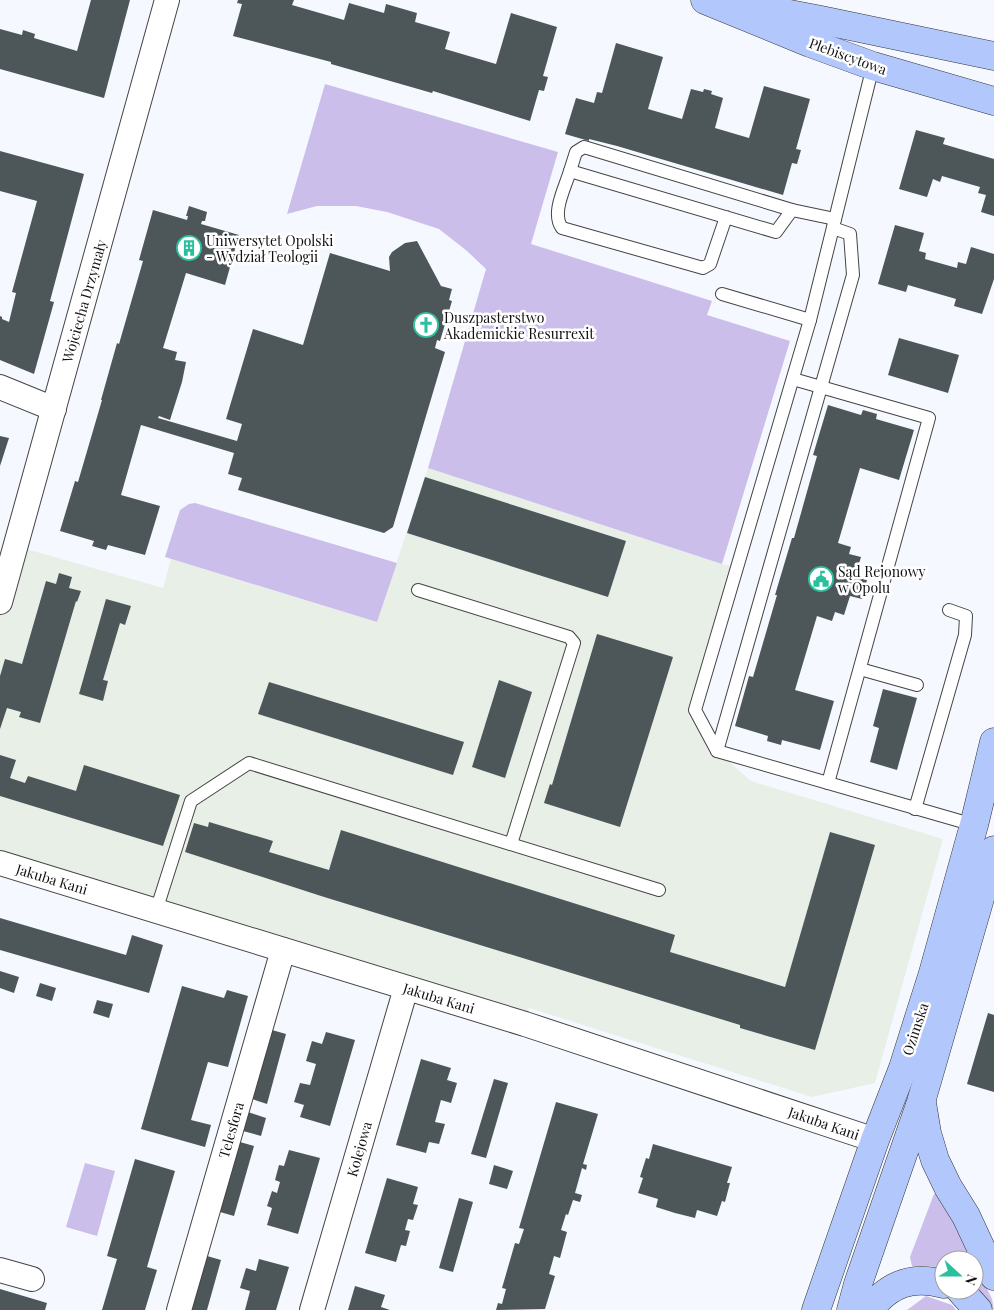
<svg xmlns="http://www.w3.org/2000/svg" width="994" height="1310" font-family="'Playfair Display',serif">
	<rect width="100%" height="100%" fill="#f5f9ff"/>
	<polygon fill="#e8efe6" points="428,468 722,564 738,567 695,709 717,751 751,781 943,839 875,1083 812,1097 529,1008 525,1024 0,863 0,602 16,546 163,588 171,559 377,622"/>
	<g fill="#cbbeea">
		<polygon points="325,84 558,152 531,244 712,301 707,315 790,341 722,564 428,468 486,269 467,251 439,229 387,212 356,206 317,206 287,214"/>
		<polygon points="195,503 397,563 377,622 165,557 180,510 189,504"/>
		<polygon points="85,1163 115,1171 97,1236 66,1227"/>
		<polygon points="934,1194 940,1195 973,1260 944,1260 944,1270 930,1266 912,1266 910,1257"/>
		<polygon points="974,1262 992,1299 994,1310 974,1288"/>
		<polygon points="926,1296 952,1305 956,1310 907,1310"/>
	</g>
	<g fill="#4d5759">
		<polygon points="91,0 130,0 104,98 0,69 0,29 22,35 23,30 35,34 34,38 77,51"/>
		<polygon points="238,0 294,0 292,5 344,20 349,3 384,13 386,4 417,13 415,22 450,32 445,49 496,64 511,13 557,27 543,76 548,77 544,91 539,90 530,121 433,91 432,93 331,64 331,62 233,36 242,4 237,3"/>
		<polygon points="616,43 663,57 648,109 682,119 691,89 703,92 704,89 712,91 711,94 723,98 715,128 749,138 764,86 810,99 796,149 801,150 797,164 792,163 783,195 617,146 589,139 589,141 565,134 576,98 594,103 597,92 602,93"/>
		<polygon points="916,130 945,138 943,144 994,159 994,216 981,212 986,195 978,193 980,187 942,176 940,182 933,179 927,197 899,189"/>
		<polygon points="0,151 84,174 50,301 54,302 34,374 0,360 0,316 2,317 2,319 9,322 16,293 12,292 37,201 0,191"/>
		<polygon points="189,206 207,212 205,221 202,221 201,224 239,235 225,285 186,273 163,348 177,352 175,360 186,362 182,382 170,420 159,416 158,418 237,441 242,424 226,419 253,329 303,345 330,253 390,271 389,257 392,252 405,243 417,241 441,286 452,289 449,300 452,301 440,341 437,340 435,348 445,352 393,527 384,533 238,490 242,478 228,474 234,453 141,425 121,495 160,506 145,555 108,545 106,550 92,546 94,541 60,531 75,481 78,482 102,400 101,400 117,343 119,344 143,261 139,260 153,210 187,220 188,216 186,216"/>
		<polygon points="895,225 924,233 919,251 926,253 925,259 957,268 958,262 966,264 971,247 994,254 994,279 982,314 954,306 956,299 908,285 906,292 878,284"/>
		<polygon points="899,338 959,355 948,393 888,375"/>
		<polygon points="828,405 861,415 863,410 877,414 876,419 914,430 899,480 860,468 838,543 851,547 849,554 861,557 855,577 867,580 862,599 850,596 844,615 835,612 832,621 817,616 795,690 834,701 820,750 782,740 781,745 767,741 768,736 735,726 749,676 753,677 777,595 775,595 792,538 794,538 817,456 813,455"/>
		<polygon points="0,436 9,438 0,466"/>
		<polygon points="425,477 626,541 608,597 407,533"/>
		<polygon points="59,573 72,577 69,588 81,591 77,602 76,601 40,723 19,717 21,712 7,708 0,729 0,676 5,659 22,664 46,581 56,584"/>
		<polygon points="106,599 131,606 125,625 120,623 103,680 108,681 103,701 79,694"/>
		<polygon points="597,634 673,657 620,827 544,803 550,784 552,785"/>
		<polygon points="499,680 532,692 505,778 472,767"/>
		<polygon points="269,682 464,742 453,775 258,714"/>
		<polygon points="883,689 917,698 897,770 870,762 879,728 873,726"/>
		<polygon points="0,755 16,760 10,778 25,783 28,776 76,791 84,765 180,795 163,846 0,796"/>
		<polygon points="209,822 273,841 269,852 329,870 341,830 344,831 675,935 670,952 785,987 830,832 875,845 815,1050 740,1028 740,1025 321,896 185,852 194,823 208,827"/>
		<polygon points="0,918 126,955 132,935 163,945 149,993 0,950"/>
		<polygon points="0,971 19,977 14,993 0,988"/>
		<polygon points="40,983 56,988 52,1001 36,996"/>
		<polygon points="182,986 224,998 227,990 248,996 228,1067 208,1062 191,1120 211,1125 205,1147 141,1129"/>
		<polygon points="97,1000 113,1004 109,1018 93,1013"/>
		<polygon points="988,1013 994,1015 994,1092 967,1084"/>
		<polygon points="272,1030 286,1034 267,1104 252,1099"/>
		<polygon points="326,1032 355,1040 330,1126 300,1117 304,1105 294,1102 300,1083 310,1085 316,1064 306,1061 312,1041 322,1044"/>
		<polygon points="421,1059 451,1068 447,1080 457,1083 451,1103 441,1100 435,1122 445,1124 439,1144 429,1142 426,1153 396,1145"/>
		<polygon points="494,1079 508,1083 486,1158 471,1154"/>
		<polygon points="556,1102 598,1114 583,1164 587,1165 586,1170 582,1168 575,1193 582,1195 580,1202 573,1200 568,1215 566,1214 561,1230 567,1232 560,1258 554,1256 549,1274 555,1276 545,1309 496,1310 498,1303 502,1304 506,1289 502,1288 515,1243 519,1244 524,1229 519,1228"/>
		<polygon points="248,1112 266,1118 261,1136 243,1131"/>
		<polygon points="240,1142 254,1146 234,1216 220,1212"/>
		<polygon points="653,1144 732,1167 727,1183 730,1183 725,1202 722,1201 717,1216 697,1210 695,1218 675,1213 656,1207 658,1199 638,1193 643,1178 640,1177 646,1158 649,1159"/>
		<polygon points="289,1150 320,1158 298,1234 267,1225 272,1208 267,1206 272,1191 277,1193 280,1182 275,1180 279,1165 284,1166"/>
		<polygon points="135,1159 175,1171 147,1267 157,1270 145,1310 102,1310 117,1259 107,1256"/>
		<polygon points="494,1165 513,1171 507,1189 489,1184"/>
		<polygon points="387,1178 418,1187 413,1204 418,1205 413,1220 408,1219 405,1230 410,1231 406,1246 401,1245 396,1262 365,1253"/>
		<polygon points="459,1198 473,1202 453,1272 439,1268"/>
		<polygon points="207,1256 221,1260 207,1310 191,1310"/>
		<polygon points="259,1259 289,1267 276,1310 245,1310 250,1291 240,1288 246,1268 256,1271"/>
		<polygon points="355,1286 385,1295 381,1307 390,1310 348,1310"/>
		<polygon points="0,1289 47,1303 45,1310 0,1310"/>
	</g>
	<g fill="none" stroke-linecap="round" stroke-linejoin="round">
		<defs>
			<g id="lane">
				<polyline points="873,66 810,320 695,710 717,751 974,825"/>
				<polyline points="570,171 576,152 584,147 792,210"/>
				<path d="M 726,217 L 710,264 L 703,268 L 562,228 C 551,213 565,188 570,171 L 776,232 L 792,210 L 835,219"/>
				<polyline points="722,294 810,320"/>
				<polyline points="793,379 929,418 828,783"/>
				<polyline points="418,590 569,637 574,643 511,844"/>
				<polyline points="860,669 917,685"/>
				<polyline points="717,751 853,275 850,234 833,228"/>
				<polyline points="915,809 965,635 966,616 949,610"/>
				<polyline points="156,911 191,801 249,763 659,890"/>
			</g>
			<g id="street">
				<polyline points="0,387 54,409"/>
				<polyline points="0,602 167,0"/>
				<polyline points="0,863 525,1024 875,1140"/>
				<polyline points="0,1270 32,1279"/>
				<polyline points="179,1310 283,950"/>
				<polyline points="312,1310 406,988"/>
			</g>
			<g id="secondary">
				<polyline points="705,0 810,43 873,66 994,101"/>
				<polyline points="753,7 821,20 994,56"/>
				<polyline points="922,1103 927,1133 935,1160 948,1187 966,1216 994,1276"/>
				<polyline points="960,1290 978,1310"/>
				<polyline points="816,1310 875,1140 903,1068 933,973 974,825 994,742"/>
				<polyline points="851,1310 858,1284 921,1102 994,850"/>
				<path d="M 869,1310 C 889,1284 912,1275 944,1284"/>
			</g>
		</defs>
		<use href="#lane" stroke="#444" stroke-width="14"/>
		<use href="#street" stroke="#444" stroke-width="26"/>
		<use href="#secondary" stroke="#333" stroke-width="29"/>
		<use href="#lane" stroke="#fff" stroke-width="12"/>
		<use href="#street" stroke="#fff" stroke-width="24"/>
		<use href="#secondary" stroke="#b2c8fd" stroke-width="28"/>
	</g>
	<defs>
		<symbol id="building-ring" viewBox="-11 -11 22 22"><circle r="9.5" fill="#fff" stroke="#2abf9d" stroke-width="1.5"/><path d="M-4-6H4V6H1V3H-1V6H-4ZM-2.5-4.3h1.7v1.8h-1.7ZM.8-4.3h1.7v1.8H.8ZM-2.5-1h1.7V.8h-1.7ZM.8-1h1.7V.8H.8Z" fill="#2abf9d"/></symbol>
		<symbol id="church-ring" viewBox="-11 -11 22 22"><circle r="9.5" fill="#fff" stroke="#2abf9d" stroke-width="1.5"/><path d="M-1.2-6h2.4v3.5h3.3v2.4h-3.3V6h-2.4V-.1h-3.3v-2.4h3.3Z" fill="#2abf9d"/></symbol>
		<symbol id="civic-ring" viewBox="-11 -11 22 22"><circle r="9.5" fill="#fff" stroke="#2abf9d" stroke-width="1.5"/><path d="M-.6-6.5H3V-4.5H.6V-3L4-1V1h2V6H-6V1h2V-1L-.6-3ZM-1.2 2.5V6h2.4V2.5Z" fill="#2abf9d"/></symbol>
	</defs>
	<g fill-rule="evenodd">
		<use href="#building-ring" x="175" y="234" width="28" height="28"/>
		<use href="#church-ring" x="412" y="311" width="28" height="28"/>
		<use href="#civic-ring" x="807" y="565" width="28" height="28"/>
	</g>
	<g text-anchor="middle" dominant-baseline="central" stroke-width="5" stroke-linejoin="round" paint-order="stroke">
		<g font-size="14" fill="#111" stroke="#fff">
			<text transform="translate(848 56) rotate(20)">Plebiscytowa</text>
			<text transform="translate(84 301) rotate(-74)">Wojciecha Drzymały</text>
			<text transform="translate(52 879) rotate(17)">Jakuba Kani</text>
			<text transform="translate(439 998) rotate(17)">Jakuba Kani</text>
			<text transform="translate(915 1029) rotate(-72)">Ozimska</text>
			<text transform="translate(824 1123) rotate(19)">Jakuba Kani</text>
			<text transform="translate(231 1130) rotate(-74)">Telesfora</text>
			<text transform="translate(359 1149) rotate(-74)">Kolejowa</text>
		</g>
		<g font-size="14" fill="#111" stroke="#fff" text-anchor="start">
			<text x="206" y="240">Uniwersytet Opolski<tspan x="206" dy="16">- Wydział Teologii</tspan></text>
			<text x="444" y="317">Duszpasterstwo<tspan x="444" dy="16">Akademickie Resurrexit</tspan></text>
			<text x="838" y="571">Sąd Rejonowy<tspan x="838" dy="16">w Opolu</tspan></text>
		</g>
	</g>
	<g transform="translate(959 1275) rotate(111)"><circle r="24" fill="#ffffff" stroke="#a0a0a0"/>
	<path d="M0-4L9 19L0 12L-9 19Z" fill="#2abf9d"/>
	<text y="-8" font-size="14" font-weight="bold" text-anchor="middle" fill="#111111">N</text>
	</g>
</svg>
